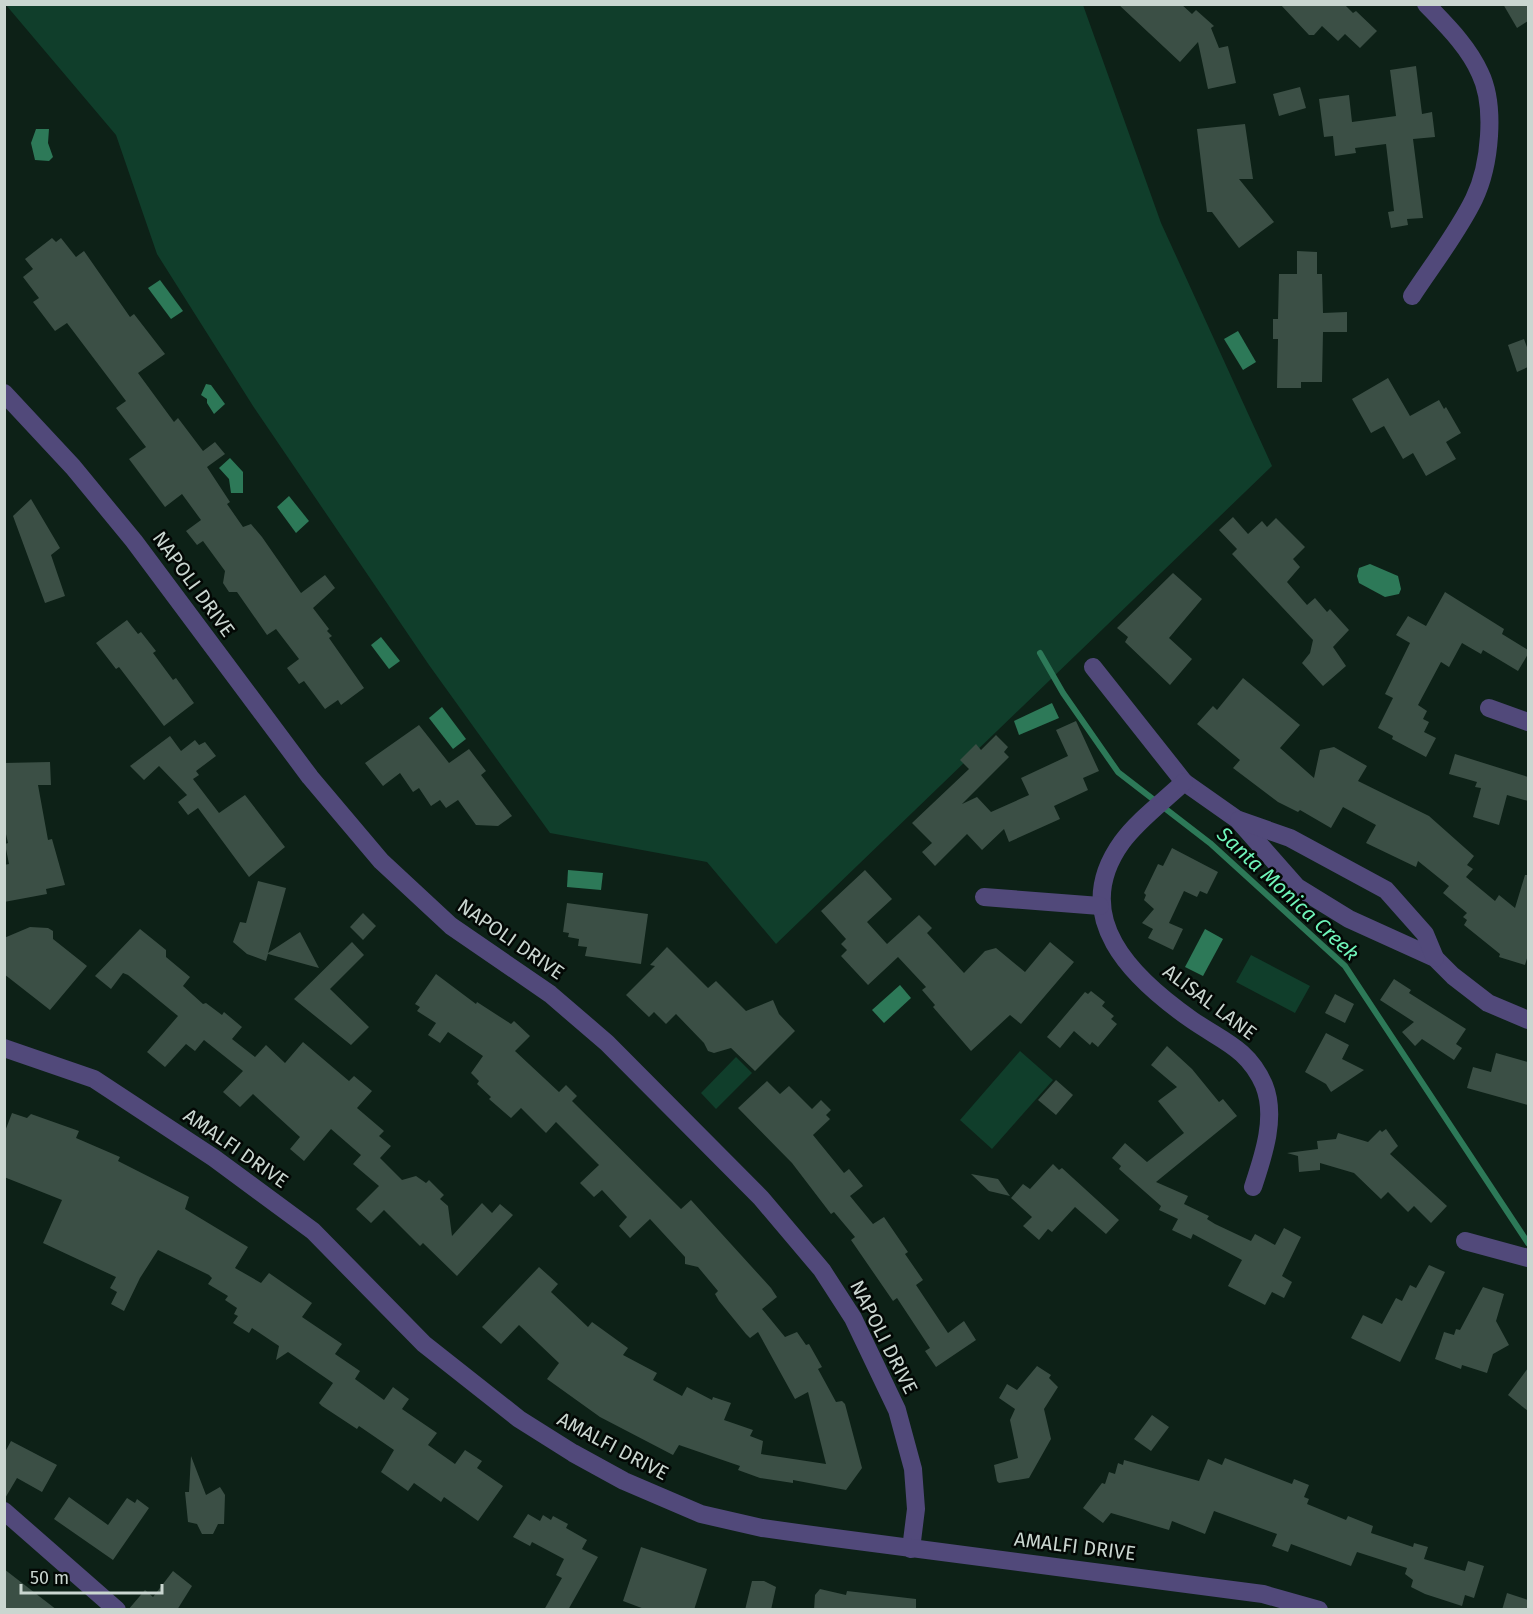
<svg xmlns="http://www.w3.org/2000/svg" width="1533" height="1614" font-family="'Fira Sans',sans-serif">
	<rect width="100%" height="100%" fill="#0d2117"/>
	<g fill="#103e2b">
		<polygon points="6,5 1083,5 1161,223 1272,466 776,944 707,862 550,833 429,665 253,406 157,254 116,135"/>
		<polygon points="1251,955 1310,986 1295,1013 1236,982"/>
		<polygon points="1020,1051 1053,1080 992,1149 960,1120"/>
		<polygon points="736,1057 752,1073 716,1109 701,1093"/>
	</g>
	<g fill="#2d7958">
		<polygon points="36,129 49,129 48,143 53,157 49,161 35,160 31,143"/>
		<polygon points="160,280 183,311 171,319 148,288"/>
		<polygon points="1238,331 1256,362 1243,370 1224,339"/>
		<polygon points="206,384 211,385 225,404 214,414 207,403 207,399 201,395"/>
		<polygon points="230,458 243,472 243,493 231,493 229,479 219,468"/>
		<polygon points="289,496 309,521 296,533 277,507"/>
		<polygon points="1370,564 1398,576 1401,589 1399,594 1385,597 1359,583 1357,576 1359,568"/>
		<polygon points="381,637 400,661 389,669 371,645"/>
		<polygon points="1052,703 1059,718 1019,735 1014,721"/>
		<polygon points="442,707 466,739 453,749 429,718"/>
		<polygon points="568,870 603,873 601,890 567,887"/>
		<polygon points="1205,929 1223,939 1203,976 1185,967"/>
		<polygon points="900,985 911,998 884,1023 872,1010"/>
	</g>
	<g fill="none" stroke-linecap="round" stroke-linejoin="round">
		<polyline stroke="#2d7958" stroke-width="6" points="1040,653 1063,693 1118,772 1210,843 1345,966 1528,1243"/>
	</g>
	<g fill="#3b4f45">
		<polygon points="1118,4 1181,4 1192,14 1196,10 1214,26 1211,28 1219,48 1228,46 1236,83 1208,89 1198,42 1180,62"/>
		<polygon points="1280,4 1344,4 1353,13 1356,11 1377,31 1360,48 1345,34 1338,41 1322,26 1314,35 1309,35"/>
		<polygon points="1503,4 1528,4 1528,21 1517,28"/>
		<polygon points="1416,66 1422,114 1432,112 1435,137 1413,139 1423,218 1407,219 1408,225 1391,228 1388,212 1394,211 1386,144 1355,148 1356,153 1335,156 1333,136 1324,137 1319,99 1349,95 1352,122 1396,116 1390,70"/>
		<polygon points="1300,87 1306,108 1279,116 1273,94"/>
		<polygon points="1245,124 1253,179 1239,179 1274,222 1239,248 1212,212 1207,212 1197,129"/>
		<polygon points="52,238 56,242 61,238 76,257 84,251 130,317 134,314 165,354 138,373 174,422 178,418 203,451 215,442 225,454 207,467 230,502 227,504 243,527 251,524 262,537 301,593 325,575 335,588 313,608 329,629 327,631 332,636 329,638 364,688 341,705 338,700 325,709 304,681 299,684 287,668 299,659 276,629 267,635 237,592 229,592 223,583 225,571 203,541 197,545 186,531 201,520 182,494 165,507 129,459 146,447 116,408 126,401 67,323 55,331 33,302 39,298 23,277 33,269 25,259"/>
		<polygon points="1297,251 1317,252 1317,274 1322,274 1323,313 1347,312 1347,332 1323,332 1322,382 1301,382 1301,388 1277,388 1278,339 1273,339 1273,319 1278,319 1279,274 1297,274"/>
		<polygon points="1524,339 1528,350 1528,367 1517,372 1508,345"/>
		<polygon points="1388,378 1410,416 1439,400 1444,409 1446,407 1461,433 1446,442 1456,459 1426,476 1413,453 1403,459 1384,426 1371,433 1352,399"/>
		<polygon points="31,499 60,548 51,555 65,596 45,603 13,516"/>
		<polygon points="1233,517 1248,534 1262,521 1267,527 1276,518 1305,547 1293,559 1300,567 1287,582 1307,605 1315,598 1327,612 1330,609 1349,630 1333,647 1346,666 1323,686 1302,663 1310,653 1313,640 1232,554 1237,549 1219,530"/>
		<polygon points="1173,573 1202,599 1169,638 1192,659 1170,685 1125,642 1128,637 1117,628"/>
		<polygon points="1445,592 1504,629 1502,634 1528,650 1528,654 1518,671 1483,650 1481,654 1462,643 1449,667 1441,662 1418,705 1427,711 1423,719 1429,722 1424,732 1436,738 1426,757 1392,739 1393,736 1378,728 1393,698 1385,694 1410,643 1396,635 1408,616 1426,626"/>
		<polygon points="127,620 138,634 141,632 156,651 153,653 173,680 176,678 194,703 164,726 119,667 116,669 96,643"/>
		<polygon points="1243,678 1300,725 1280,748 1314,778 1320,750 1334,747 1367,766 1358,781 1429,816 1474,856 1467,865 1473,869 1466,877 1495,901 1499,895 1515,908 1525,875 1528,875 1528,955 1525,965 1499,957 1500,954 1464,925 1467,920 1463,917 1467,913 1443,893 1449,886 1418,861 1416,867 1366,843 1376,825 1343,807 1331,828 1300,810 1298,812 1278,802 1233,768 1240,760 1197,724 1213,706 1217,710"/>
		<polygon points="1076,721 1099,771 1083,778 1088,790 1054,806 1060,819 1009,842 1004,829 982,850 967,834 935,866 922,852 932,843 912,823 969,769 960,760 976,744 981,750 996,735 1008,747 1004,752 1009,757 962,804 977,797 991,812 1029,795 1021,778 1068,756 1056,730"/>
		<polygon points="419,725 449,763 469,749 486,771 481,775 512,816 498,826 476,825 458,800 446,808 440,800 431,806 419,788 413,792 400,773 383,786 365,763"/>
		<polygon points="170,736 181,751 195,740 199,745 205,742 216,756 196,771 199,775 193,779 219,813 245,795 285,847 249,877 198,808 188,815 178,802 187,795 159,766 144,780 130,766"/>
		<polygon points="1455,754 1528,777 1528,801 1507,795 1499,825 1473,817 1481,788 1475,787 1477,782 1449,774"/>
		<polygon points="50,762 51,785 38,785 48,840 52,839 65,885 46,889 47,894 4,902 4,865 9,864 5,844 8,843 4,825 4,763"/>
		<polygon points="1172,848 1218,872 1207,894 1200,891 1197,897 1184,891 1169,923 1183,929 1173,950 1148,938 1153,929 1142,923 1154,909 1144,900 1146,895 1144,893 1158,864 1163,866"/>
		<polygon points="865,870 892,899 867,922 887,944 919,915 932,928 927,933 964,973 985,951 996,948 1025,972 1050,942 1074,962 1021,1024 1010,1015 971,1051 933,1007 935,1005 922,990 926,987 898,957 868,985 841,956 847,950 841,944 846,939 821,911"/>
		<polygon points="258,881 286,888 268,953 300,932 319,968 268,954 266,961 247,954 233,942 240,922 246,923"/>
		<polygon points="567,903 648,914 641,964 585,956 587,947 578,946 579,939 568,937 569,933 563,932"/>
		<polygon points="363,913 376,926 363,940 350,927"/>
		<polygon points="30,927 48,928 53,931 53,939 87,966 50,1010 4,974 4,938"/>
		<polygon points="140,929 166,950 166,957 190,977 183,986 203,1004 206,1003 222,1015 224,1012 242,1027 232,1039 255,1057 266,1045 285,1063 303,1042 349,1081 354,1076 372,1091 357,1108 384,1131 379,1136 391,1146 380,1158 402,1180 416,1176 426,1183 429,1180 444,1195 440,1199 448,1206 452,1236 482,1203 492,1213 500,1204 513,1215 457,1276 423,1243 420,1246 384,1210 371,1223 356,1209 379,1186 353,1164 361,1155 331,1129 304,1161 290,1149 300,1137 253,1094 240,1107 223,1092 243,1071 204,1040 195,1051 186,1044 165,1067 147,1052 178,1016 128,975 123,973 111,989 95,976"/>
		<polygon points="352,942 364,955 330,989 369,1027 351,1045 294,999"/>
		<polygon points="667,947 708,988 716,981 746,1011 773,1000 779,1014 795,1031 755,1071 731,1048 714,1053 708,1051 704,1043 676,1014 666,1024 654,1012 649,1017 626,995 655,966 650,965"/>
		<polygon points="436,974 476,1004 477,1002 511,1024 514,1021 530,1036 515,1051 559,1092 566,1085 577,1096 572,1101 681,1209 691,1200 771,1288 777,1297 762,1309 785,1337 797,1332 806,1345 809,1344 822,1367 818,1369 836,1402 842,1401 845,1404 862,1468 846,1490 793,1480 793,1483 760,1478 738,1470 740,1466 679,1445 673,1455 600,1417 547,1379 559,1363 519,1325 501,1344 482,1327 539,1267 558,1284 551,1292 588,1327 592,1322 628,1348 623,1355 657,1373 653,1380 682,1396 687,1387 712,1400 713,1397 731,1403 724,1420 753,1430 750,1436 763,1441 761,1454 826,1464 808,1392 795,1399 758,1332 750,1338 746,1334 719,1301 715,1294 718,1291 698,1267 685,1264 685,1257 650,1219 630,1238 619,1226 627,1217 602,1190 594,1197 580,1183 599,1165 556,1122 546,1133 521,1108 511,1118 489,1099 491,1097 477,1084 479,1081 471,1073 483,1056 448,1032 440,1043 428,1035 436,1023 417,1011 420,1007 415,1004"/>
		<polygon points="1394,979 1411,990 1409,993 1466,1029 1456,1044 1462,1048 1454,1060 1422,1039 1415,1046 1402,1032 1414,1022 1380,1000"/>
		<polygon points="1091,991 1105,1002 1102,1006 1114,1016 1111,1019 1117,1024 1098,1047 1092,1042 1090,1045 1074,1031 1060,1048 1047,1037 1085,992 1088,994"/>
		<polygon points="1335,994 1354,1004 1345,1023 1325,1013"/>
		<polygon points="1326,1033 1349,1045 1342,1059 1364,1070 1331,1092 1326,1084 1305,1072"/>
		<polygon points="1167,1046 1192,1069 1219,1102 1223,1099 1237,1116 1156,1182 1188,1196 1184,1204 1209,1216 1207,1219 1215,1224 1251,1241 1255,1234 1275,1245 1284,1228 1301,1237 1282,1276 1292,1282 1284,1298 1272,1292 1265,1305 1228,1286 1242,1260 1193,1234 1191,1239 1172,1230 1178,1219 1159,1210 1161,1206 1119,1169 1121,1166 1112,1158 1125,1143 1147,1162 1184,1133 1158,1101 1177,1087 1151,1065"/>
		<polygon points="1496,1053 1528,1062 1528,1105 1467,1088 1473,1067 1491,1072"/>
		<polygon points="1056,1080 1073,1095 1056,1115 1038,1100"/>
		<polygon points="767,1081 780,1094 789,1086 812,1109 821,1100 831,1110 826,1115 830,1119 813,1135 844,1173 849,1169 863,1186 850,1196 873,1224 884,1217 908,1252 905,1254 923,1280 916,1285 948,1333 964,1321 976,1340 936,1367 925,1351 930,1348 897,1298 893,1301 851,1240 855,1237 834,1212 831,1214 792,1163 738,1108"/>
		<polygon points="12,1113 27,1118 31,1114 79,1131 76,1138 120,1157 118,1161 189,1197 185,1209 248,1247 235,1268 261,1283 269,1273 312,1303 302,1317 342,1344 335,1354 360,1371 355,1379 384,1400 393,1387 409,1399 402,1409 437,1433 428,1445 455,1464 465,1450 482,1461 477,1468 503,1486 478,1521 444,1497 441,1502 414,1483 408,1491 381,1472 394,1450 359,1426 357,1429 322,1406 319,1403 333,1383 288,1352 276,1360 279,1346 252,1328 249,1333 233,1323 238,1316 234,1314 237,1308 225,1300 228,1296 208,1284 212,1278 209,1275 158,1250 140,1278 124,1311 111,1304 117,1292 110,1288 116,1277 43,1243 62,1200 4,1177 4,1134"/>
		<polygon points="1386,1129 1398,1146 1390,1154 1447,1206 1431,1223 1414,1206 1408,1212 1388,1192 1381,1199 1354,1173 1320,1163 1320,1170 1299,1172 1298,1156 1287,1153 1318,1149 1317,1141 1336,1139 1338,1133 1368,1142 1380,1130 1382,1132"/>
		<polygon points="1053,1164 1059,1170 1062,1168 1119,1220 1106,1234 1075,1207 1052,1232 1048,1229 1039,1240 1023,1226 1032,1217 1011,1198 1023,1184 1030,1189"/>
		<polygon points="971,1174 998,1179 1010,1196 989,1191"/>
		<polygon points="1429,1265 1445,1272 1400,1362 1351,1338 1363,1315 1382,1324 1396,1298 1402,1301 1410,1285 1416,1288"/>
		<polygon points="1483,1287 1504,1294 1496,1321 1509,1345 1493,1354 1487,1373 1462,1365 1461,1369 1435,1359 1444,1332 1454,1335 1456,1329 1460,1330"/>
		<polygon points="1037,1366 1051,1375 1049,1378 1058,1387 1044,1409 1051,1439 1029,1478 999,1483 997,1481 994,1465 1018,1458 1010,1420 1015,1409 999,1398 1007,1384 1017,1390"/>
		<polygon points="1528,1368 1528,1411 1508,1395"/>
		<polygon points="1152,1415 1169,1427 1151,1451 1134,1439"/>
		<polygon points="11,1441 57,1465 42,1492 17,1478 4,1500 4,1454"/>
		<polygon points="191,1456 206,1495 220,1487 225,1495 224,1524 218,1524 213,1534 202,1534 197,1524 188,1522 185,1492 189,1492"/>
		<polygon points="1225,1458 1292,1484 1294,1479 1309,1485 1304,1497 1309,1499 1307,1504 1346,1520 1348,1516 1373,1526 1371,1533 1413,1547 1414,1543 1428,1547 1424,1559 1465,1571 1468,1561 1484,1566 1474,1598 1465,1595 1462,1606 1425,1594 1411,1587 1413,1580 1405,1574 1407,1568 1357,1552 1351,1566 1291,1544 1288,1552 1272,1546 1277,1534 1214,1511 1205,1534 1172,1521 1169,1530 1111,1513 1103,1523 1083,1508 1102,1483 1105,1484 1109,1472 1115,1474 1118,1463 1123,1465 1124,1460 1199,1481 1208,1459 1222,1465"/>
		<polygon points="69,1497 108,1525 127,1498 135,1503 137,1499 149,1508 113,1560 54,1519"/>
		<polygon points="528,1514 540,1521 543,1515 551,1520 553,1516 568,1524 566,1528 587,1540 582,1549 598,1557 568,1610 544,1610 562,1578 556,1575 564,1559 532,1542 530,1546 513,1537"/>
		<polygon points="641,1547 707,1569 694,1610 647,1610 623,1601"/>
		<polygon points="4,1569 57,1610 4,1610"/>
		<polygon points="173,1571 192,1586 177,1610 128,1610 145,1590 153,1597"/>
		<polygon points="752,1581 764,1581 776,1587 771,1610 745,1610"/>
		<polygon points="820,1589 846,1595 847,1591 916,1599 916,1610 814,1610 815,1595"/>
		<polygon points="1507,1593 1528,1600 1528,1610 1502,1610"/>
	</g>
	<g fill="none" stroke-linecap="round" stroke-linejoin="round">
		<g stroke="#51497a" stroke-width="18">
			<path d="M 1412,296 C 1433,264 1458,232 1474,199 C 1490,166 1496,106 1480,73 C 1468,46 1446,25 1426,4"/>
			<polyline points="4,393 73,467 134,541 310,777 381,861 451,926 550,994 607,1043 761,1198 822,1270 853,1318 897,1410 913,1469 916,1509 911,1549"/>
			<polyline points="1093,667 1184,782 1238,820 1297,887 1349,919 1435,958 1453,976 1488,1003 1528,1020"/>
			<polyline points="1489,708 1528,722"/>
			<path d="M 1184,782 C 1164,801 1138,820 1122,842 C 1068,917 1132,978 1192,1020 C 1222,1041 1248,1048 1264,1085 C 1277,1117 1263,1157 1253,1187"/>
			<polyline points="1239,820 1290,838 1386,890 1425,934 1435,958"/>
			<polyline points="984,897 1100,906"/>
			<polyline points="4,1048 94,1079 214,1158 313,1231 424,1344 519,1419 573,1453 624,1481 701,1514 762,1528 827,1537 1263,1594 1319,1610"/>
			<polyline points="1465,1241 1528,1258"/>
			<polyline points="4,1511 117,1610"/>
		</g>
	</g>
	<g text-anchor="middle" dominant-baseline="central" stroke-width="5" stroke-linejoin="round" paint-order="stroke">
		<g font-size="20" fill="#cad6d0" stroke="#030805">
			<text transform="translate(194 584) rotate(54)">NAPOLI DRIVE</text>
			<text transform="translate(511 939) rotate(35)">NAPOLI DRIVE</text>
			<text transform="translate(1210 1002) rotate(37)">ALISAL LANE</text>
			<text transform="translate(236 1148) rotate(35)">AMALFI DRIVE</text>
			<text transform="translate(884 1337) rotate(63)">NAPOLI DRIVE</text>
			<text transform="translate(613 1446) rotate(28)">AMALFI DRIVE</text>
			<text transform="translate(1075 1546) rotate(7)">AMALFI DRIVE</text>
		</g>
		<g font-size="21" font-style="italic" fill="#6ff4b9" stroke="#030805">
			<text transform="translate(1288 894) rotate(43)">Santa Monica Creek</text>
		</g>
	</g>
	<rect width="1533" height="1614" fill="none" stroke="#cad6d0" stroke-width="12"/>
	<path d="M21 1584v9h141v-9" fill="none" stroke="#cad6d0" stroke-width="3"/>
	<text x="30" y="1584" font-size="18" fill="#cad6d0" stroke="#030805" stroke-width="4.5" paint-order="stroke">50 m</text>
</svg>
